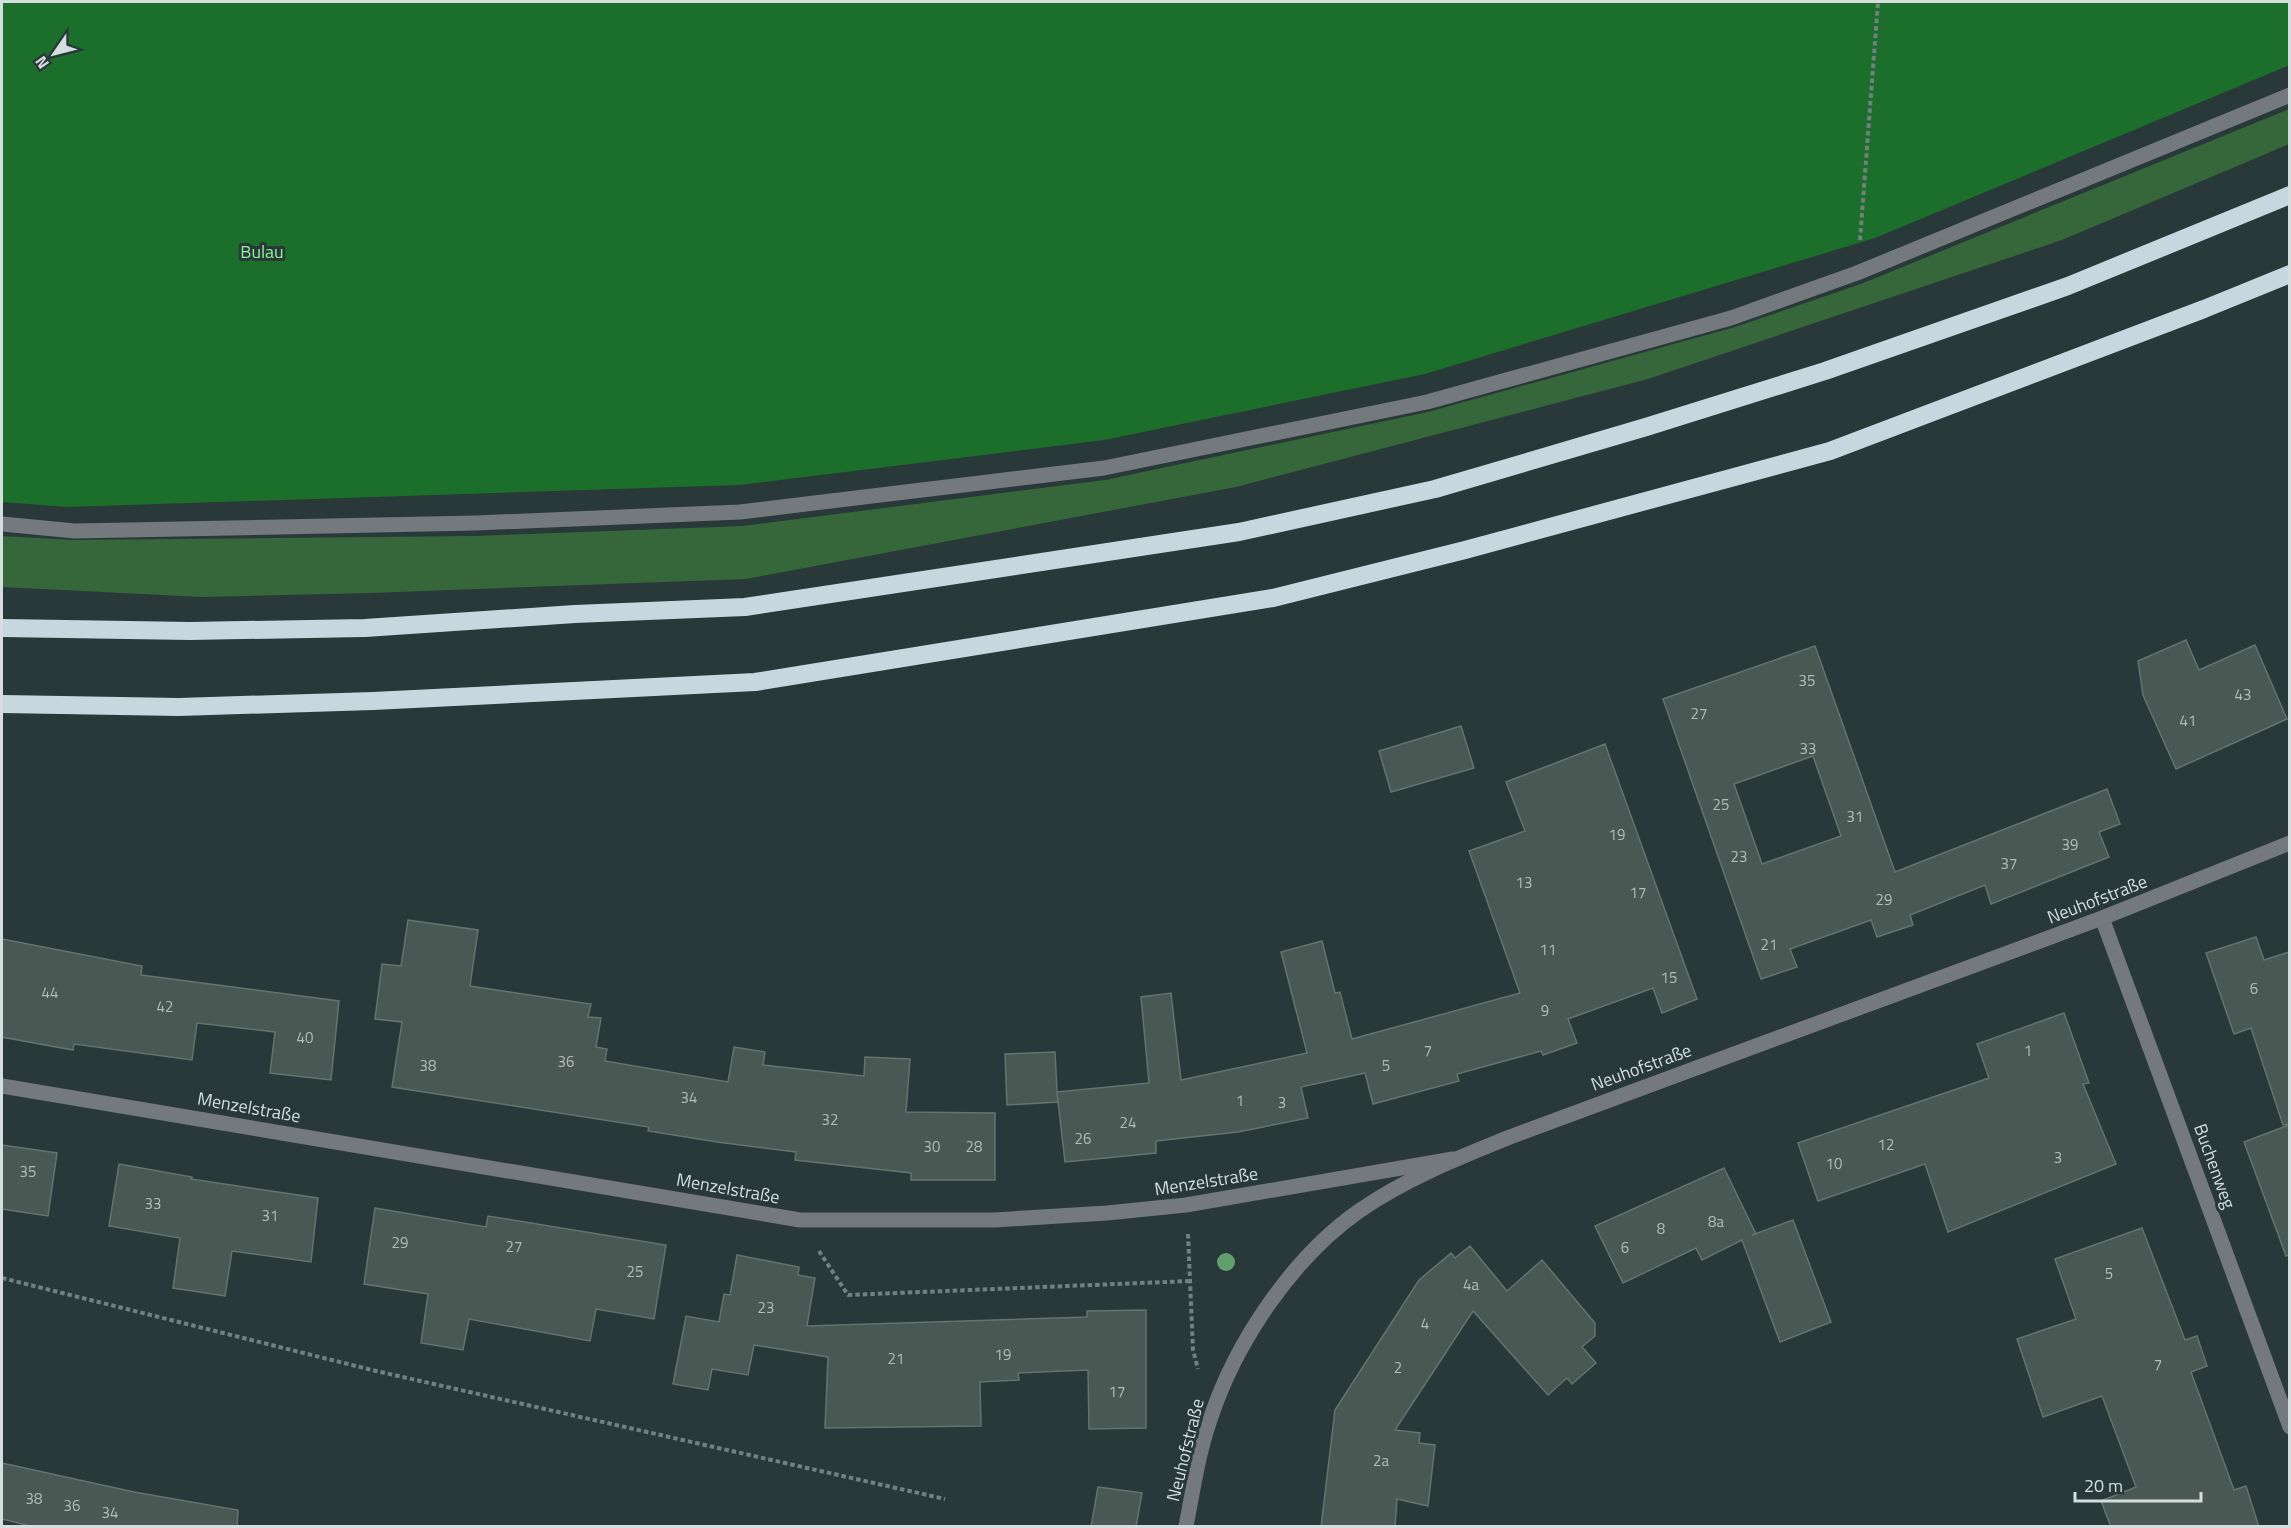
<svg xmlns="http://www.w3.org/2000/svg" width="2291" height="1528" font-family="'Titillium Web',sans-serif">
	<rect width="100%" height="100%" fill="#293839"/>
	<polygon fill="#36673a" points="2289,109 2289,144 2062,240 1648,379 1236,487 746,579 370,593 202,597 2,587 2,536 73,540 474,536 742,526 1105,480 1428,412 1735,327 1861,284"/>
	<polygon fill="#1c6e2b" points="2,2 2289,2 2290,65 1875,238 1425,374 1104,440 740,485 68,507 2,502"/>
	<g fill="#4a5853" stroke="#64736e" stroke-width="1.5" fill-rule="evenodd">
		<polygon points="2186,640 2199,670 2255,645 2287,719 2176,769 2143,695 2138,661"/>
		<path d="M 1815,646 L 1895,872 L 2107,789 L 2120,824 L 2099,832 L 2109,857 L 1991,904 L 1985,885 L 1910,915 L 1913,925 L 1877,937 L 1871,920 L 1790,949 L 1797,967 L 1761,979 L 1663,699 ZM 1813,756 L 1841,836 L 1762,864 L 1734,784 Z"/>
		<polygon points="1461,726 1474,768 1391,792 1379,751"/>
		<polygon points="1605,744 1697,999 1662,1013 1653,988 1568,1019 1577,1043 1543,1055 1541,1051 1457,1074 1459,1081 1373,1104 1365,1073 1301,1087 1308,1118 1238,1132 1156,1141 1156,1153 1065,1162 1057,1093 1058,1102 1007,1105 1005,1054 1055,1052 1057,1092 1149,1083 1141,997 1171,993 1181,1080 1307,1053 1281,952 1322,941 1335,993 1340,992 1352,1039 1520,993 1469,851 1525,831 1506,782"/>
		<polygon points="408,920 478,930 470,986 591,1004 588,1017 601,1018 596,1047 607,1049 605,1061 728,1082 734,1047 765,1052 763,1065 864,1076 865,1057 910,1059 906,1112 995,1113 995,1180 911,1180 911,1173 795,1160 796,1152 717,1142 648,1131 649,1127 392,1087 402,1022 375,1019 382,964 401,966"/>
		<polygon points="2256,937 2264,960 2289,952 2289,1124 2283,1125 2251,1028 2234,1034 2206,953"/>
		<polygon points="2,939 142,966 141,975 339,1001 331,1080 270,1073 275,1032 197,1023 192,1060 74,1044 73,1050 2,1037"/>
		<polygon points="2064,1013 2089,1083 2083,1084 2116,1164 1948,1232 1925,1164 1818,1201 1798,1143 1989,1078 1977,1044"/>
		<polygon points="2289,1125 2289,1255 2286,1256 2244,1142"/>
		<polygon points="2,1145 57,1153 48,1216 2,1209"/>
		<polygon points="119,1164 192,1177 191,1179 318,1198 311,1262 232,1251 225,1296 173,1288 180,1238 109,1226"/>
		<polygon points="1724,1168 1756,1234 1752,1235 1793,1220 1831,1322 1780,1342 1742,1240 1702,1260 1696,1248 1623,1283 1595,1226"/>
		<polygon points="375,1208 486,1227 488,1216 666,1245 654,1319 596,1309 590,1341 469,1319 463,1350 421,1343 428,1294 364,1284"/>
		<polygon points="2142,1228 2185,1340 2197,1336 2207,1366 2191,1372 2234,1490 2246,1486 2259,1527 2111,1527 2101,1501 2136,1487 2102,1396 2043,1417 2017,1339 2076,1319 2055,1259"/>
		<polygon points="1470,1246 1507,1291 1542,1260 1595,1323 1595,1336 1582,1347 1596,1363 1572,1384 1567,1378 1548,1395 1473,1311 1395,1430 1420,1433 1419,1443 1435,1445 1428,1506 1397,1499 1395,1527 1321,1527 1335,1410 1419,1280 1451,1253 1455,1258"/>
		<polygon points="737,1255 799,1267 798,1275 815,1278 807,1326 1087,1317 1087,1311 1146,1310 1146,1428 1089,1429 1088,1370 1018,1373 1019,1380 980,1382 981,1426 825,1428 828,1357 754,1345 748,1375 712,1369 708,1390 673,1384 686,1316 719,1322 724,1294 730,1295"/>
		<polygon points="2,1463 134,1492 238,1510 237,1527 34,1527 2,1519"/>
		<polygon points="1098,1487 1142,1493 1136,1527 1091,1527"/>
	</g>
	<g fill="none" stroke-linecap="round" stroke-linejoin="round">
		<g stroke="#738080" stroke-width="4" stroke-dasharray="4.5 3" stroke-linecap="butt">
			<polyline points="1860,240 1878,2"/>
			<polyline points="1188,1234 1193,1350 1198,1369"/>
			<polyline points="819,1251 848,1295 1190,1281"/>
			<polyline points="2,1278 376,1371 945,1499"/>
		</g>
		<g stroke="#73797c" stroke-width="15">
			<polyline points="2,524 75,531 476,523 740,512 1104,468 1427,402 1731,318 1857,273 2290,95"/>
			<polyline points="2102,918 2290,1427"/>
			<polyline points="2,1086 800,1220 994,1220 1107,1213 1186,1205 1453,1159"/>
			<path d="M 1186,1526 C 1193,1491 1198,1454 1210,1420 C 1235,1343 1292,1258 1359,1211 C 1405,1179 1458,1158 1510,1137 L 2102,918 L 2290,843"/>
		</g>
		<g stroke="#c8d7df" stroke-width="18">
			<polyline points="2,628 190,631 365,628 575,614 745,607 1239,532 1435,489 1646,427 1825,371 2068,286 2290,195"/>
			<polyline points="2,704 179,707 373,701 755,682 1273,598 1465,550 1830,451 2204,309 2290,274"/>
		</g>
	</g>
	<circle fill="#619f6d" cx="1226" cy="1262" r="9"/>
	<g text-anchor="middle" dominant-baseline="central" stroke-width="6" stroke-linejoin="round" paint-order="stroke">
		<g font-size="15" fill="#b2bcbb">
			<text x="1807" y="680">35</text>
			<text x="2243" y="694">43</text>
			<text x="1699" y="713">27</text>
			<text x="2188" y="720">41</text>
			<text x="1808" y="748">33</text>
			<text x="1721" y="804">25</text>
			<text x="1855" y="816">31</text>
			<text x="1617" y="834">19</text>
			<text x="2070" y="844">39</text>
			<text x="1739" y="856">23</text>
			<text x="2009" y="863">37</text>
			<text x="1524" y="882">13</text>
			<text x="1638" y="892">17</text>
			<text x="1884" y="899">29</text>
			<text x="1769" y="944">21</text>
			<text x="1548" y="949">11</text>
			<text x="1669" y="977">15</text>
			<text x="2254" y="988">6</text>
			<text x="50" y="992">44</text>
			<text x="165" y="1006">42</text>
			<text x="1545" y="1010">9</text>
			<text x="305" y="1037">40</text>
			<text x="1428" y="1050">7</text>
			<text x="2028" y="1050">1</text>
			<text x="566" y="1061">36</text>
			<text x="428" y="1065">38</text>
			<text x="1386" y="1065">5</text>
			<text x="689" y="1097">34</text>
			<text x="1240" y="1100">1</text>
			<text x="1282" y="1102">3</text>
			<text x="830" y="1119">32</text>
			<text x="1128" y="1122">24</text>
			<text x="1083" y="1138">26</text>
			<text x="1886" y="1144">12</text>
			<text x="932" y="1146">30</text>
			<text x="974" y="1146">28</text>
			<text x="2058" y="1157">3</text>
			<text x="1834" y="1163">10</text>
			<text x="28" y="1171">35</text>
			<text x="153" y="1203">33</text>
			<text x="270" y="1215">31</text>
			<text x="1716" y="1221">8a</text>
			<text x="1661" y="1228">8</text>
			<text x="400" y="1242">29</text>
			<text x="514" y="1246">27</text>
			<text x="1625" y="1247">6</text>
			<text x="635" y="1271">25</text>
			<text x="2109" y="1273">5</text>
			<text x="1471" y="1284">4a</text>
			<text x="766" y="1307">23</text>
			<text x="1425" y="1323">4</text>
			<text x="1003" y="1354">19</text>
			<text x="896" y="1358">21</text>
			<text x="2158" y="1364">7</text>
			<text x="1398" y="1367">2</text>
			<text x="1117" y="1391">17</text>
			<text x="1381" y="1460">2a</text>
			<text x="34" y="1498">38</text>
			<text x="72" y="1505">36</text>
			<text x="110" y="1512">34</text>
		</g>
		<g font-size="18" fill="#8ff497" stroke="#293839">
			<text x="262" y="251">Bulau</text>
		</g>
		<g font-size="18" fill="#d5dede" stroke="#293839">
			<text transform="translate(2097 899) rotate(-21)">Neuhofstraße</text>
			<text transform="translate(1641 1067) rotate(-20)">Neuhofstraße</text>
			<text transform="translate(249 1107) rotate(10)">Menzelstraße</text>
			<text transform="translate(2215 1166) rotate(70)">Buchenweg</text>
			<text transform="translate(1206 1181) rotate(-9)">Menzelstraße</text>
			<text transform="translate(728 1188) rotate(10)">Menzelstraße</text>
			<text transform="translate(1185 1450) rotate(-76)">Neuhofstraße</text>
		</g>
	</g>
	<rect width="2291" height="1528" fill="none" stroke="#d5dede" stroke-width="6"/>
	<g transform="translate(54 54) rotate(235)" stroke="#293839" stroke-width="4.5" paint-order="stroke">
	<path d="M0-4.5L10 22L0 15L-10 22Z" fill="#d5dede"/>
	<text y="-9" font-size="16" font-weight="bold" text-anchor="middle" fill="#d5dede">N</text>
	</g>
	<path d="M2075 1492v9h126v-9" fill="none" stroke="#d5dede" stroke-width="3"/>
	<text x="2084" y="1492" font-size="18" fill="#d5dede" stroke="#293839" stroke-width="4.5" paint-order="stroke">20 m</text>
</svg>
